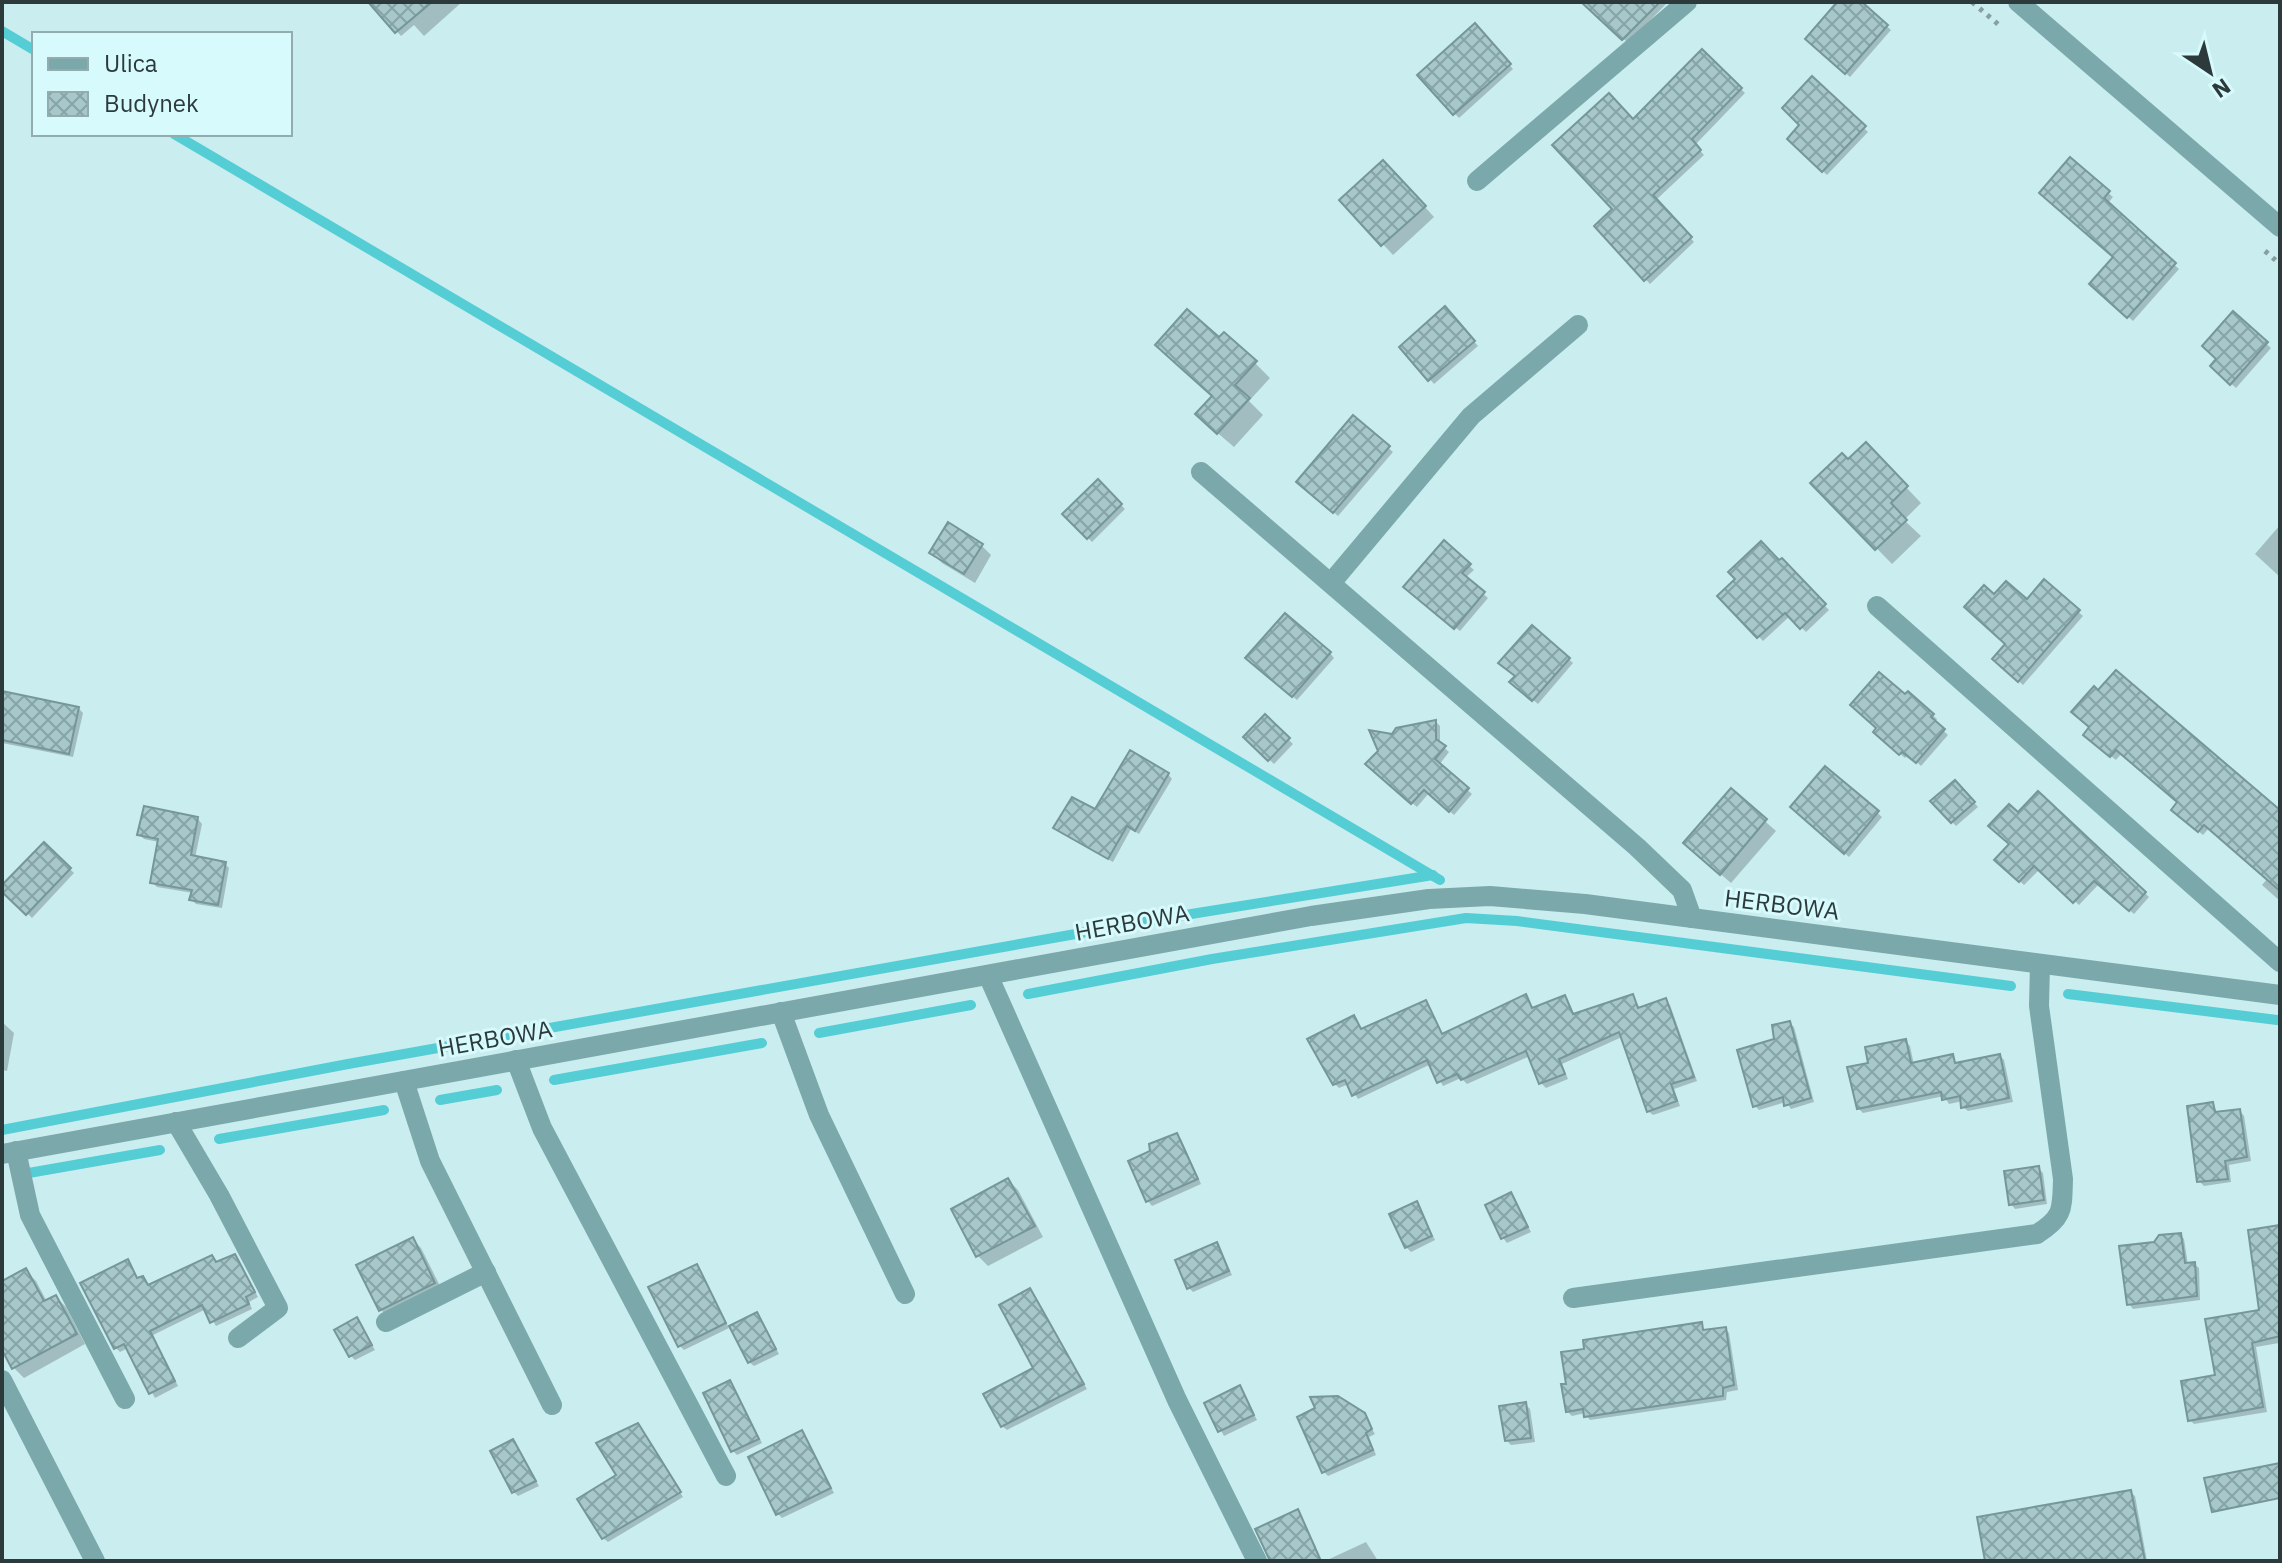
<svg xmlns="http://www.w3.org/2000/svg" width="2282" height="1563" font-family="'IBM Plex Sans',sans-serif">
	<defs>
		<pattern id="building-cross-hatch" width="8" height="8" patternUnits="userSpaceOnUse" patternTransform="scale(2)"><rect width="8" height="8" fill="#a6c8ca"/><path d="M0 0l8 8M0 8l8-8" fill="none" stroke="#87a3a5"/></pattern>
	</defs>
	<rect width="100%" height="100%" fill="#caedef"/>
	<g fill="#0003">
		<polygon points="371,2 462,2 424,36 414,25 401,36"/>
		<polygon points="1584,2 1668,2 1628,43"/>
		<polygon points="1840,2 1859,2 1891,30 1850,77 1807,39"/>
		<polygon points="1475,26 1513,69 1459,118 1419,75"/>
		<polygon points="1702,51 1745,93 1695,145 1704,155 1656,200 1694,242 1650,284 1596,227 1615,209 1633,122"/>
		<polygon points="1812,79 1868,132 1827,175 1789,139 1802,125"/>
		<polygon points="2070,160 2113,197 2107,204 2179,269 2133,321 2091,284 2115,257"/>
		<polygon points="1393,172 1434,217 1393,255 1342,200"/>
		<polygon points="1445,309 1478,346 1434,384 1402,347"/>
		<polygon points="2233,314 2271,348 2236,388 2212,366 2219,359"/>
		<polygon points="1219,340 1255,363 1270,378 1249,401 1263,415 1234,447 1213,429"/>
		<polygon points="1353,418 1393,452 1338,516 1303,486"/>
		<polygon points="1866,445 1921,503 1904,520 1921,536 1892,564 1813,483 1848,462"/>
		<polygon points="1098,482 1125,509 1092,542 1065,514"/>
		<polygon points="2280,525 2280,577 2255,554"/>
		<polygon points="1444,543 1474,570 1465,578 1488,598 1460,631 1410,591"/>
		<polygon points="981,545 991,555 975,583 942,563 932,553"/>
		<polygon points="1782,561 1829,610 1806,632 1790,616 1763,641 1720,596 1737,579"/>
		<polygon points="2044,582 2083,616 2023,685 1994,659 2008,644 1995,596 2027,602"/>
		<polygon points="1532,627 1573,663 1538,704 1516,686 1517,677"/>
		<polygon points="1330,653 1334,658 1297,700 1252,662"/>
		<polygon points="1908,694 1937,719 1935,723 1948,735 1921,766 1908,754 1905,758 1880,736 1878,728"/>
		<polygon points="2,701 78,708 83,713 73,757 2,743"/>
		<polygon points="1265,717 1293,744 1274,764 1246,737"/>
		<polygon points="1436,722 1440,726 1440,744 1449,752 1439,765 1472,794 1454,815 1429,793 1417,807 1372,769 1393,736"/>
		<polygon points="2090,739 2280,812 2280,901 2262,885 2268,878 2209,828 2203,835 2178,814 2179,803 2122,753 2116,760"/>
		<polygon points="1826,769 1882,817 1849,857 1797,811"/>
		<polygon points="1168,774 1172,779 1139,834 1131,829 1113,862 1060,832"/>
		<polygon points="1955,782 1978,807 1956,826 1933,802"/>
		<polygon points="1731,791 1776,831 1731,883 1696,853"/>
		<polygon points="2039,793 2149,897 2134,914 2099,884 2079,905 2040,869 2024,885 1997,860 2011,844 2018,815"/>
		<polygon points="198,819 202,824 195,858 225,864 229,868 222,908 196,904 192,900 193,893 157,887 153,883 159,842 144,839 140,835"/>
		<polygon points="44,844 74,873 32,918 2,888"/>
		<polygon points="1525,996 1533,1009 1564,997 1575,1016 1633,996 1640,1009 1666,1001 1670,1005 1697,1081 1674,1089 1680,1106 1653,1115 1648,1111 1622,1037 1562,1064 1568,1079 1546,1088 1541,1083 1530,1056 1467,1084 1461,1078 1443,1086 1431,1064 1358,1099 1349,1084 1339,1088 1335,1084 1354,1017 1362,1031 1426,1002 1444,1036"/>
		<polygon points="2,1022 14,1033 7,1071 2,1070"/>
		<polygon points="1789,1023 1794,1027 1814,1102 1791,1109 1786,1102 1759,1110 1755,1106 1776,1041"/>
		<polygon points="1905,1041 1910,1046 1914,1065 1952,1057 1957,1065 2000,1056 2004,1060 2013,1102 1968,1111 1963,1107 1963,1101 1949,1104 1944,1096 1863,1113 1858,1108 1870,1064"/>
		<polygon points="2213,1104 2218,1114 2240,1111 2244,1116 2251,1161 2229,1165 2231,1182 2204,1186 2199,1181"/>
		<polygon points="1177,1135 1181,1139 1201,1184 1152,1206 1148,1201 1152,1153"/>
		<polygon points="2038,1168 2043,1173 2047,1204 2015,1209 2011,1204"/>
		<polygon points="1008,1180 1018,1190 1043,1237 988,1266 978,1256"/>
		<polygon points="1511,1195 1531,1232 1507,1243 1503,1238"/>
		<polygon points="1416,1204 1435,1240 1411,1252 1406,1247"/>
		<polygon points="2180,1235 2184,1239 2188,1265 2194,1264 2199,1268 2200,1300 2133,1309 2129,1304 2155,1243"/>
		<polygon points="412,1239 421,1248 443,1292 390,1319 381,1310"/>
		<polygon points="1217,1244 1232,1275 1193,1292 1189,1288"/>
		<polygon points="235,1256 258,1297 249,1302 252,1309 216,1326 206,1309 153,1335 178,1386 155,1398 128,1348 120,1352 115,1347 127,1261 139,1280 143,1278 149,1286 211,1257 217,1264"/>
		<polygon points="697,1266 729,1328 684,1350 680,1346"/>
		<polygon points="26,1271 36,1281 47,1302 56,1297 66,1307 85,1344 24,1378 14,1368 2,1345 2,1284"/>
		<polygon points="1030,1291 1087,1389 1007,1430 1002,1426 1035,1369"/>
		<polygon points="2275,1314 2279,1343 2256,1347 2267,1412 2194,1424 2190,1420 2218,1377"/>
		<polygon points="757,1315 779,1354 754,1366 749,1362"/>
		<polygon points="357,1320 375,1350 355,1360 351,1356"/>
		<polygon points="1701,1324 1706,1332 1725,1329 1729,1333 1738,1390 1727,1392 1726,1400 1590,1420 1585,1413 1572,1416 1567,1411"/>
		<polygon points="730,1382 762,1443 737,1455 733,1451"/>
		<polygon points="1240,1388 1257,1420 1224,1436 1206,1404"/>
		<polygon points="1525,1404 1530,1409 1535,1442 1511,1445 1506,1440"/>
		<polygon points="1363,1415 1375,1434 1369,1437 1376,1455 1328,1476 1324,1472"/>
		<polygon points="642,1430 683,1497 608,1542 603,1538"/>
		<polygon points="801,1432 834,1493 782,1518 778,1514"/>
		<polygon points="513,1441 539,1486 518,1496 514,1492"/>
		<polygon points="2130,1492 2135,1496 2147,1561 1989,1561"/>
		<polygon points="1298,1512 1316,1547 1284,1561 1273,1561"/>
		<polygon points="1366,1542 1378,1561 1325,1561"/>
	</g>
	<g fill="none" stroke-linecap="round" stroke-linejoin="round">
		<g stroke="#55cdd5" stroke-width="10">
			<polyline points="2,31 34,50"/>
			<polyline points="174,134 1440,880"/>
			<polyline points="1028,994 1212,959 1466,918 1517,921 2011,986"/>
			<polyline points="2068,994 2277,1020"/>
			<polyline points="819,1033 971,1005"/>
			<polyline points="554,1080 762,1043"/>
			<polyline points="440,1100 497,1090"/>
			<polyline points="2,1130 348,1064 1154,920 1433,875"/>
			<polyline points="219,1139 384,1110"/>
			<polyline points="23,1174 160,1150"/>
		</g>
	</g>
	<g fill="url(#building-cross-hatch)" stroke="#769799" stroke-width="2">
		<polygon points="368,2 432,2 395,33"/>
		<polygon points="1581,2 1660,2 1622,40"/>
		<polygon points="1837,2 1862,2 1888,25 1845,74 1805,39"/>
		<polygon points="1475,23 1511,64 1453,115 1417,75"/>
		<polygon points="1702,49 1742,88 1692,139 1701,150 1653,195 1692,237 1644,281 1594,226 1612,209 1552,145 1609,93 1633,119"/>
		<polygon points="1812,76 1866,126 1822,172 1787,139 1799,125 1782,108"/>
		<polygon points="2070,157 2110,191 2104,198 2176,263 2127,318 2089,284 2113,257 2039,193"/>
		<polygon points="1383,160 1426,206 1381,246 1339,200"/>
		<polygon points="1445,306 1475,341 1428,381 1399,347"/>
		<polygon points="1187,309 1219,337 1224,332 1257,361 1235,385 1250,398 1217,434 1195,414 1212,396 1155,345"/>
		<polygon points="2233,311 2268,342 2230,385 2210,366 2216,359 2202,346"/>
		<polygon points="1353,415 1390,446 1333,513 1296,482"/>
		<polygon points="1866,442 1908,486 1891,503 1907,520 1875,550 1810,483 1842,453 1848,459"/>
		<polygon points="1098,479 1122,504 1087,539 1062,514"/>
		<polygon points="948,522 983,544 964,574 929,553"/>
		<polygon points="1444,540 1471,564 1462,573 1485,592 1454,629 1403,587"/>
		<polygon points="1761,541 1779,560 1782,558 1826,604 1800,629 1785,613 1757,638 1717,596 1735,579 1728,572"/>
		<polygon points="2044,579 2080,610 2018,682 1992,659 2005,644 1964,607 1984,585 1994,594 2006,581 2027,599"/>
		<polygon points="1285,613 1331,652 1292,697 1245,658"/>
		<polygon points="1532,625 1570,658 1532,701 1509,682 1515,676 1498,663"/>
		<polygon points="2116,670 2280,810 2280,891 2204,825 2198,832 2171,810 2177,802 2116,750 2110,757 2083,735 2089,727 2071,712 2094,686 2098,690"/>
		<polygon points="1879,672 1905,694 1908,691 1934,714 1931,717 1945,729 1916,763 1902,752 1899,755 1873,732 1876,728 1850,705"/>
		<polygon points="2,691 79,707 69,754 2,740"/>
		<polygon points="1265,714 1290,738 1268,761 1243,737"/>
		<polygon points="1436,720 1436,739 1446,746 1435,759 1469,788 1449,812 1424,790 1411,804 1365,764 1378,751 1369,730 1392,734 1396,728"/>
		<polygon points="1130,750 1169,773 1135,831 1127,826 1108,859 1053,828 1072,797 1095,809"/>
		<polygon points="1825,766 1879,811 1844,854 1790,807"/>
		<polygon points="1955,780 1975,802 1951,823 1930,801"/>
		<polygon points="1731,788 1767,819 1720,875 1683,843"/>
		<polygon points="2038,791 2146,892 2129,911 2094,881 2073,903 2034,866 2019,882 1994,860 2009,844 1988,826 2009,804 2018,812"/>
		<polygon points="144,806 198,817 191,855 226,862 218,905 189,900 192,890 150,883 158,839 137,835"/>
		<polygon points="44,842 71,868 26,915 2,892 2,885"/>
		<polygon points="1526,994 1532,1008 1565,995 1573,1014 1633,994 1638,1008 1666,998 1694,1077 1671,1084 1677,1101 1647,1112 1619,1032 1559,1059 1565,1074 1539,1084 1526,1051 1461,1080 1457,1074 1437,1083 1427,1060 1352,1096 1345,1080 1333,1085 1307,1039 1354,1015 1361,1029 1426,1000 1442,1034"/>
		<polygon points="1790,1021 1811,1098 1784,1106 1783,1097 1753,1107 1737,1050 1774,1039 1772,1025"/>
		<polygon points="1906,1039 1911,1063 1953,1054 1955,1063 2000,1054 2009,1098 1961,1108 1960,1096 1942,1100 1941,1092 1857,1109 1847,1067 1868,1063 1865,1047"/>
		<polygon points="2213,1102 2215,1112 2240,1109 2247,1157 2225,1161 2228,1179 2197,1182 2187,1106"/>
		<polygon points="1177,1133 1198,1179 1146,1202 1128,1161 1150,1151 1149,1144"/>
		<polygon points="2039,1166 2044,1200 2009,1205 2004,1171"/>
		<polygon points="1008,1178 1035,1226 976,1257 951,1209"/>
		<polygon points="1511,1192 1528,1227 1501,1239 1485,1205"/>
		<polygon points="1417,1201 1432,1236 1405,1248 1389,1214"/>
		<polygon points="2280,1225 2280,1336 2252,1343 2263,1407 2188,1421 2181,1381 2215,1375 2205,1319 2259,1310 2248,1230"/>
		<polygon points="2181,1233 2185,1263 2195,1262 2197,1296 2127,1305 2119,1246 2154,1242 2159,1235"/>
		<polygon points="413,1237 435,1283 379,1311 356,1265"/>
		<polygon points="1217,1242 1229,1271 1187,1289 1175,1260"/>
		<polygon points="235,1254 255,1292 246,1297 249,1304 210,1323 202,1305 150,1331 175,1381 149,1394 124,1344 114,1349 80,1283 128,1259 137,1278 143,1276 148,1285 212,1255 216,1262"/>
		<polygon points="697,1264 726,1323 678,1347 648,1287"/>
		<polygon points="26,1268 44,1301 56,1295 77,1334 12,1369 2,1350 2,1281"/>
		<polygon points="1030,1288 1084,1384 1001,1427 983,1394 1033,1368 999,1305"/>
		<polygon points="757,1312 776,1349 748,1363 729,1326"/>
		<polygon points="357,1317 372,1345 349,1357 334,1330"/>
		<polygon points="1702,1322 1703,1330 1726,1327 1734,1385 1723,1388 1723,1396 1584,1417 1583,1409 1566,1412 1561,1384 1566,1384 1561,1352 1584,1349 1583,1340"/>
		<polygon points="730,1380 759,1439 731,1452 703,1393"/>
		<polygon points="1240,1385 1254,1415 1218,1432 1204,1403"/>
		<polygon points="1338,1396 1365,1413 1372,1429 1366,1433 1373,1450 1322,1473 1297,1417 1315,1408 1310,1397"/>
		<polygon points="1526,1402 1531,1438 1505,1441 1499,1406"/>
		<polygon points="638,1423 681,1492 602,1539 577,1499 616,1475 596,1443"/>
		<polygon points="802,1430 831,1488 776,1515 748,1457"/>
		<polygon points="513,1439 536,1481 512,1493 490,1451"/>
		<polygon points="2280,1463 2280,1498 2212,1512 2204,1478"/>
		<polygon points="2131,1490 2145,1561 1985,1561 1977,1517"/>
		<polygon points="1298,1509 1321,1561 1270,1561 1255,1529"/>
	</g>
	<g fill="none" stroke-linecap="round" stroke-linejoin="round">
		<g stroke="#86a0a2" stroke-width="5" stroke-dasharray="4 6" stroke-linecap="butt">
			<polyline points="1972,2 1999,25"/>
			<polyline points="2265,251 2280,264"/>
		</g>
		<g stroke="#7ba8ab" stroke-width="20">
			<polyline points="1477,181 1687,2"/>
			<polyline points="1331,583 1471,416 1578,325"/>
			<polyline points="781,1012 819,1115 905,1294"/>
			<polyline points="516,1060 542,1128 726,1476"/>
			<polyline points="404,1081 430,1161 552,1405"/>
			<polyline points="176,1122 219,1195 278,1308 238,1338"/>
			<polyline points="16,1151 30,1215 125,1399"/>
			<polyline points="386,1322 486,1272"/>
			<polyline points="2,1380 95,1561"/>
		</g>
		<g stroke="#7ba8ab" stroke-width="20">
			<polyline points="1201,472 1637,847 1682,890 1692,918"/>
			<polyline points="1877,606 2280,962"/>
			<polyline points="988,975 1177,1400 1257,1561"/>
			<polyline points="2,1154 1311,916 1429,899 1490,896 1585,904 2280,995"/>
			<path d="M 1573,1298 L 2037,1234 C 2064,1217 2062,1209 2063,1179 L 2039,1006 L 2040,964"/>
		</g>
		<polyline stroke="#7ba8ab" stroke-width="20" points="2018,2 2280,227"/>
	</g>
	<g text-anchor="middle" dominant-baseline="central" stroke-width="6" stroke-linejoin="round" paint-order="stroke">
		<g font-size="24" fill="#2c3a3b" stroke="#d7fafc">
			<text transform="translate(1782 904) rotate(7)">HERBOWA</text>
			<text transform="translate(1132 922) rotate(-10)">HERBOWA</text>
			<text transform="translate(495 1038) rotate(-10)">HERBOWA</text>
		</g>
	</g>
	<rect width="2282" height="1563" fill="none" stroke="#2c3a3b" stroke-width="8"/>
	<rect x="32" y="32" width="260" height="104" fill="#d7fafc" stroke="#93adaf" stroke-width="2"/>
	<rect x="48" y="58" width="40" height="12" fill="#7ba8ab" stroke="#93adaf" stroke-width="2"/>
	<text x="104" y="72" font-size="24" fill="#2c3a3b">Ulica</text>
	<rect x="48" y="92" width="40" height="24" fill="url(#building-cross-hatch)" stroke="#93adaf" stroke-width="2"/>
	<text x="104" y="112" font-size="24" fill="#2c3a3b">Budynek</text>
	<g transform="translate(2210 72) rotate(145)" stroke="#d7fafc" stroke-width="6" paint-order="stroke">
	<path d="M0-6L14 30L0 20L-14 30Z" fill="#2c3a3b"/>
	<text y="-12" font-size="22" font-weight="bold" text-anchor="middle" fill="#2c3a3b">N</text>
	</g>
</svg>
